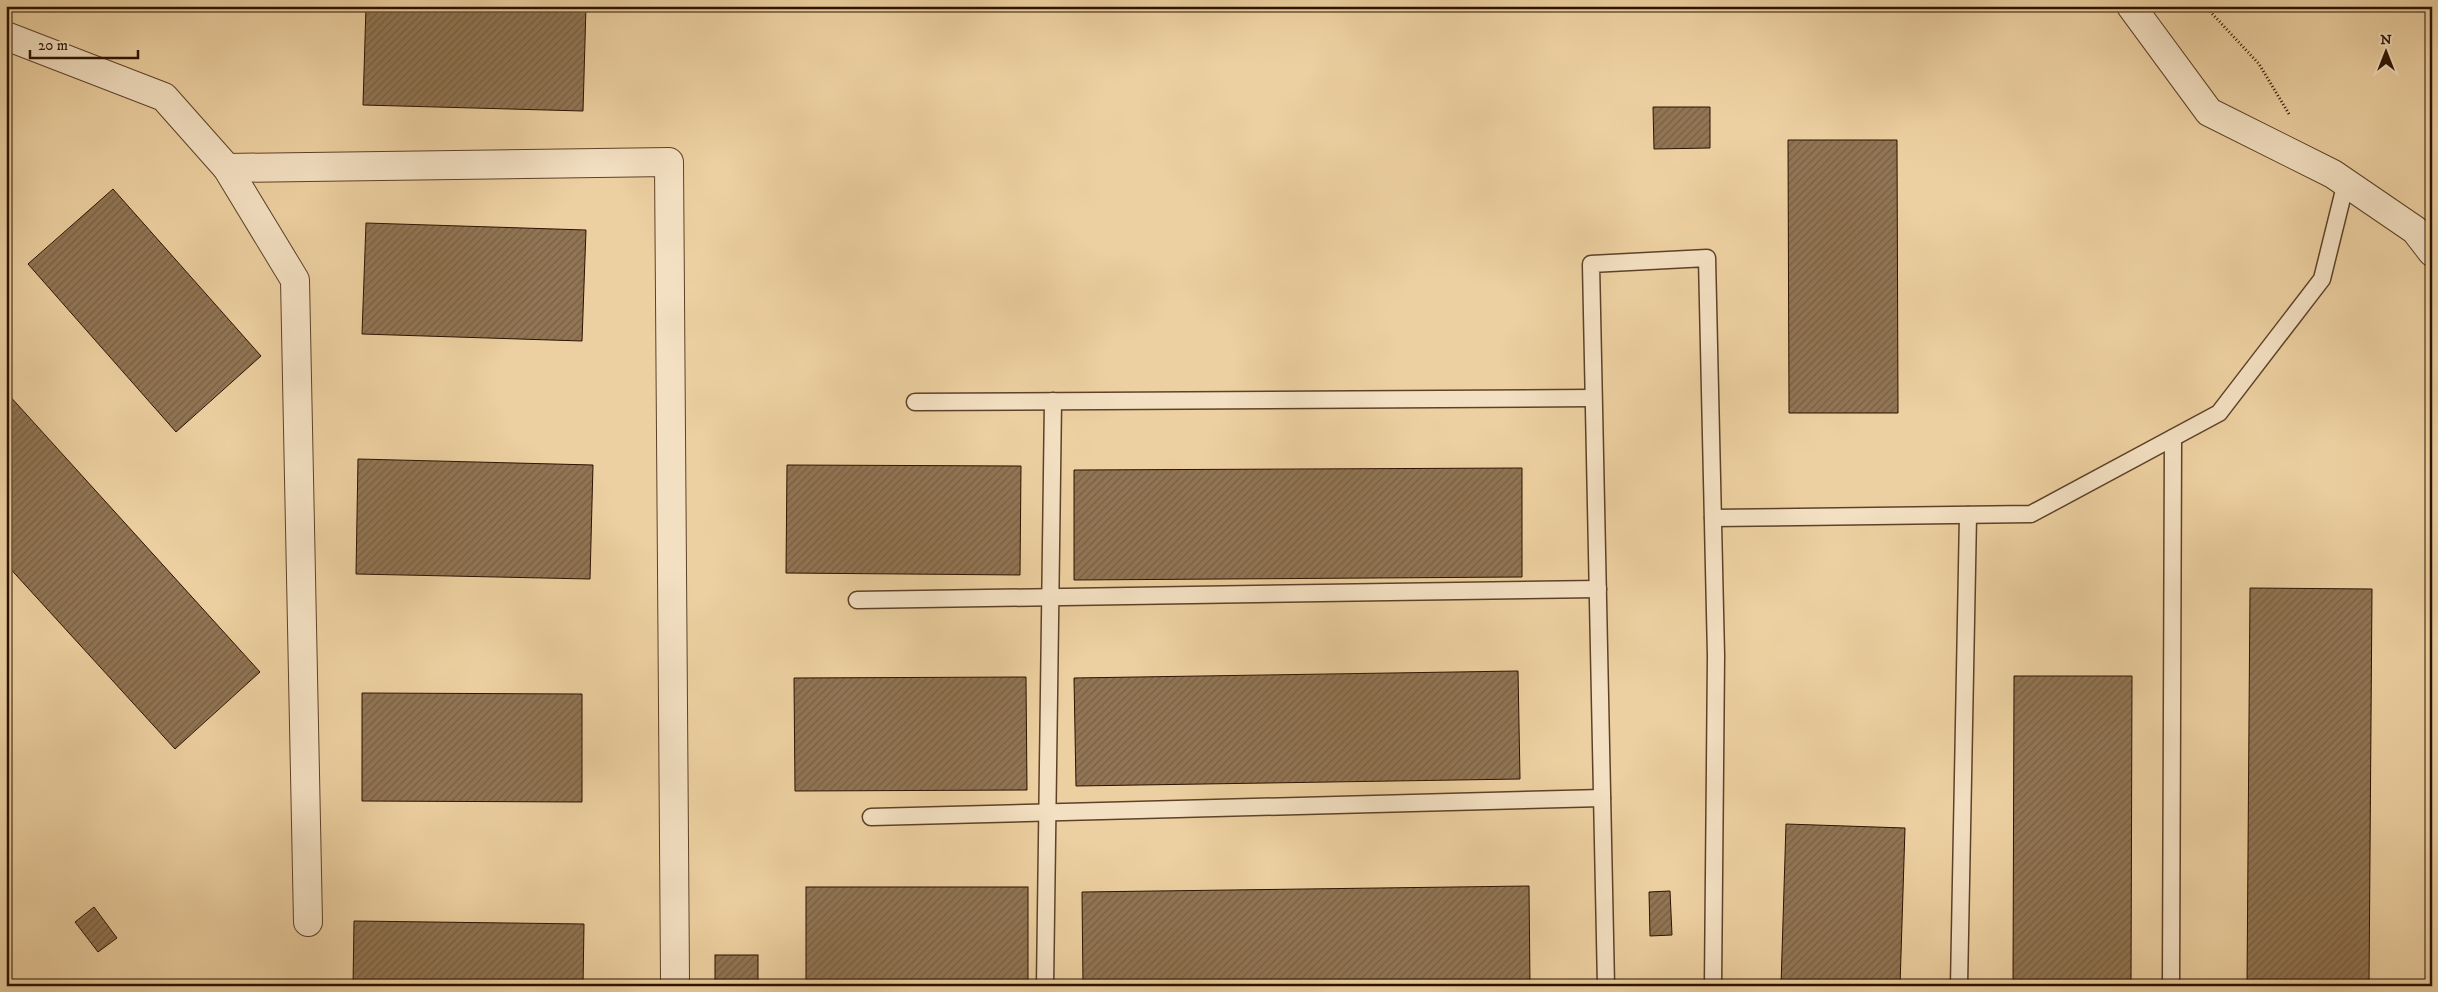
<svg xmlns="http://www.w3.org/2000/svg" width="2438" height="992" font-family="'IM FELL DW Pica',serif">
	<defs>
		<pattern id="building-hatch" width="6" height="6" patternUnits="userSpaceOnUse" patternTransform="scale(1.25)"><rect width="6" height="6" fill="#917554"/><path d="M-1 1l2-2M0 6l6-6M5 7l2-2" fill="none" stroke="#775f43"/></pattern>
	</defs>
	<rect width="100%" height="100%" fill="#edd0a1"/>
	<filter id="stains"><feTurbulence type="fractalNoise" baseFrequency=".004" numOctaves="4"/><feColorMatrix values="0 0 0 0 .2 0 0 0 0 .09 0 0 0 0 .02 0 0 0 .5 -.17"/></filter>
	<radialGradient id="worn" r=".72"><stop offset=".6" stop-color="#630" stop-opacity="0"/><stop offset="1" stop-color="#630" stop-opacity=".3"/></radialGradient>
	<g fill="url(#building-hatch)" stroke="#2d1300">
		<polygon points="366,6 586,6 583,111 363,105"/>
		<polygon points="1653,107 1710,107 1710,148 1654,149"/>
		<polygon points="1788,140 1897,140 1898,413 1789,413"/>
		<polygon points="113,189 261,356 176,432 28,264"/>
		<polygon points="366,223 586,230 582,341 362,334"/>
		<polygon points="7,393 260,672 175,749 6,564"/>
		<polygon points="358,459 593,465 590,579 356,574"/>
		<polygon points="787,465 1021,466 1020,575 786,573"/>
		<polygon points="1522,468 1522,577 1074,580 1074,470"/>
		<polygon points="2250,588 2372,589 2369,986 2247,986"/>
		<polygon points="1518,671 1520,779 1076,786 1074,678"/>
		<polygon points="2014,676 2132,676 2131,986 2013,986"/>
		<polygon points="1026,677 1027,790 795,791 794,678"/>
		<polygon points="362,693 582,694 582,802 362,801"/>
		<polygon points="1786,824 1905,828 1900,986 1781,986"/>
		<polygon points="1529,886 1530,986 1083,986 1082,892"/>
		<rect x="806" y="887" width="222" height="99"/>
		<polygon points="1670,891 1672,935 1650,936 1649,892"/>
		<polygon points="94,907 117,938 98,952 75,922"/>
		<polygon points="354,921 584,924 583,986 353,986"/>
		<rect x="715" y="955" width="43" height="31"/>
	</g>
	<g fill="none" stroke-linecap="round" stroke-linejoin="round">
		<defs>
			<g id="service">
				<polyline points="915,402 1593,398"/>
				<polyline points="1713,518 2031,514 2219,413 2322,279 2346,182"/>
				<polyline points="857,600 1598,589"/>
				<polyline points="871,817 1602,798"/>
				<polyline points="1045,986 1053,401"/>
				<polyline points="1606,986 1591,264 1707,258 1716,656 1713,986"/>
				<polyline points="1959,986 1968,515"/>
				<polyline points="2171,986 2173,438"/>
			</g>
			<g id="minor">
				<polyline points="2131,6 2209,112 2333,174 2415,230 2432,252"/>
				<polyline points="6,36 164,97 227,168 295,280 308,922"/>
				<polyline points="227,168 669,162 675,978"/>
			</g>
		</defs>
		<use href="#service" stroke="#5d4228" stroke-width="19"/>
		<use href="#minor" stroke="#5d4228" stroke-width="30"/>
		<polyline stroke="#2d1300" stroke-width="3" stroke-dasharray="1 2.5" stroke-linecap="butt" points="2205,6 2259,64 2289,114"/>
		<use href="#service" stroke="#f3e0c2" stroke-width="16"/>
		<use href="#minor" stroke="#f3e0c2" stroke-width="28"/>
	</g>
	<rect width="2438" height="992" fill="none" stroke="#edd0a1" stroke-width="25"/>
	<rect x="8" y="8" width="2423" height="977" fill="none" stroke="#2d1300" stroke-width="2.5"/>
	<rect x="12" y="12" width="2413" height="967" fill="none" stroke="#2d1300"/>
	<g transform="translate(2386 52)" stroke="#f3e0c2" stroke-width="4" paint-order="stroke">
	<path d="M0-4L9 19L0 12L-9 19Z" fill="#2d1300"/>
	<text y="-8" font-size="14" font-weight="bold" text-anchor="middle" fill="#2d1300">N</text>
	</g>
	<path d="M30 50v8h108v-8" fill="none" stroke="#2d1300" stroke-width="2.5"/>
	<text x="38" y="50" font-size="15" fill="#2d1300" stroke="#f3e0c2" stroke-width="4" paint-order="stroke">20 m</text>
	<rect width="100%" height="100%" filter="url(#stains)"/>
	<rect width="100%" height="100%" fill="url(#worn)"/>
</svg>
